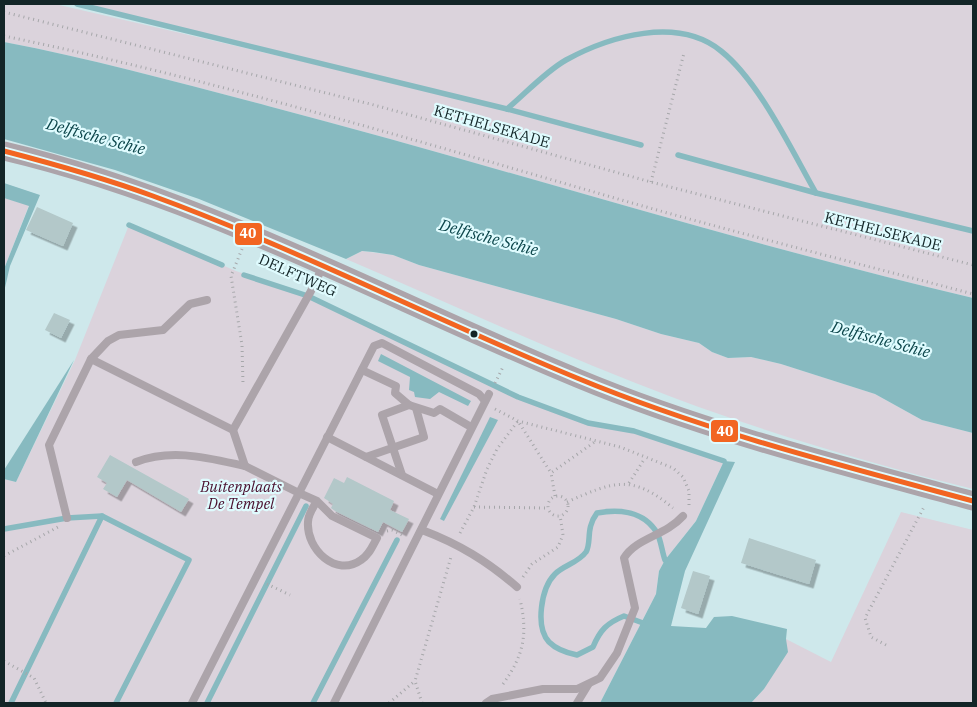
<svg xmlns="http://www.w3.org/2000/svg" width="977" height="707" font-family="'IBM Plex Serif',serif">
	<defs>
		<filter id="shadow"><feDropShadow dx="4.5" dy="4.5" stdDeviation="0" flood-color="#0004"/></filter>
	</defs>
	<rect width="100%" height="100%" fill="#cee8eb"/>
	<g fill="#dbd3dc">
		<path d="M 4,4 L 55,4 L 443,94 L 77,4 L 973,4 L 973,298 C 736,242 504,168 268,106 C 180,83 93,59 4,42 Z"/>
		<polygon points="4,198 29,205 4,269"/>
		<polygon points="129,225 236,271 308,296 518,397 588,423 634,431 724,461 696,521 665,560 659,571 656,594 600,703 4,703 4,479 16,482 75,360"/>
		<path d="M 362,251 L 393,255 L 419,265 L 616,319 L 661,334 L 699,343 L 712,352 L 728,358 L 751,357 L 781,364 L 875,394 L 922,420 L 973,433 L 973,489 C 873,464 774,435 677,399 C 564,357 456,306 346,259 Z"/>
		<polygon points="901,512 973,530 973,703 751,703 764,689 786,639 831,662"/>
	</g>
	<g fill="#87bac0">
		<path d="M 4,42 C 93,59 180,83 268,106 C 504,168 736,242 973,298 L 973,433 L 922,420 L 875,394 L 781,364 L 751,357 L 728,358 L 712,352 L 699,343 L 661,334 L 616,319 L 419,265 L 393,255 L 373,252 L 362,251 L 346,259 L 199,199 L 115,170 L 4,139 Z"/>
		<polygon points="4,183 40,195 10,266 4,292 4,269 29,206 4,198"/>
		<polygon points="381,354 471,401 468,406 439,392 430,399 415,397 414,392 409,390 410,377 378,361"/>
		<polygon points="74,360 16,482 4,479 4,470"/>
		<polygon points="490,417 498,420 444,521 440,519"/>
		<polygon points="724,461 735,462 685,571 671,626 706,628 714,617 732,616 787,629 786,639 788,652 764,689 751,703 600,703 656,594 659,571 665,560 696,521"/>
	</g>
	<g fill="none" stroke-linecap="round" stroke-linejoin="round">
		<g stroke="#87bac0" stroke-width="5.5">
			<polyline points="77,4 507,109 641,145"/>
			<path d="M 507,109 C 526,93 545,72 566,60 C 610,36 678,16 721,51 C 759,81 792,151 816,193"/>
			<polyline points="678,155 816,193 973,231"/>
			<polyline points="129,225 222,265"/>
			<polyline points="244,275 308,296 518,397 588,423 634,431 724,461"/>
			<polyline points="4,529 67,518 102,516 189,560 116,703"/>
			<path d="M 643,623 L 624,616 C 607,623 600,630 593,647 L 577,655 C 567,653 557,650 549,642 C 535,627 541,588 555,574 C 564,565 578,563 586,552 C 592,542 585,529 597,513 C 619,509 644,511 657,533 C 661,540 662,552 665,560"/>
			<polyline points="11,703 102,516"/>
			<polyline points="207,703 306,506"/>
			<polyline points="313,703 397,540"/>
		</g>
	</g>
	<g fill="#b3c8c9" filter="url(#shadow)">
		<polygon points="37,207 73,223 63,246 26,230"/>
		<polygon points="54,313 70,320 61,338 45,330"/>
		<polygon points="110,455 189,499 181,512 127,480 117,497 103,489 107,483 97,477"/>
		<polygon points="347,477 394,501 390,510 409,519 402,532 383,522 378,532 335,511 331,508 333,504 324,498 334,478 344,483"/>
		<polygon points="749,538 816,560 809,584 741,563"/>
		<polygon points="693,571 710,576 698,614 681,608"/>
	</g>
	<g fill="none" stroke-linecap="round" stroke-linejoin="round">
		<g stroke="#a6a7aa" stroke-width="3" stroke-dasharray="1 4" stroke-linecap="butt">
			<polyline points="4,12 374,105 651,182 973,265"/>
			<path d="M 4,36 C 216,80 424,143 632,203 C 745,235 860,264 973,294"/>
			<polyline points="651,182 684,53"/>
			<polyline points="242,249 231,276 242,345 243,384"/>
			<polyline points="495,383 503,367"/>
			<polyline points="495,409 518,421 620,447 673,468 683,477 689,491 689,505"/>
			<polyline points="629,483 645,458"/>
			<circle cx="558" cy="506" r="10"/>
			<polyline points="555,496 551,473 596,441"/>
			<path d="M 567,502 C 613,482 631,473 673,508"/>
			<polyline points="474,507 548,508"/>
			<polyline points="387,531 392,530 404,536"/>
			<polyline points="460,533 474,507 487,469 497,449 518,421 551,473"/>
			<polyline points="4,556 58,527"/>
			<polyline points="523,577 532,564 558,547 563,535 560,515"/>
			<polyline points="267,584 290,595"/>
			<polyline points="886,645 871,637 865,618 924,507"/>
			<polyline points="4,661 34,678 46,703"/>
			<path d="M 503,684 C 524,655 528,634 520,599"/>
			<polyline points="389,703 415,681"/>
			<polyline points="422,703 415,681 451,557"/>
		</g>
		<g stroke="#aca4aa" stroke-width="8">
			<polyline points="91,359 108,341 119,335 163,330 190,304 207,300"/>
			<polyline points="362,370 396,386 395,393 409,405 434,413 440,409 471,427"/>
			<polyline points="233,430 311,291 323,266"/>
			<polyline points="327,437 438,494"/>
			<polyline points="366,457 424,437 416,408"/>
			<path d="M 136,462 C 172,448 208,458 245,466"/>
			<polyline points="402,475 382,415 409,405"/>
			<path d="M 317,501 C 313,508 308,514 308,522 C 306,549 336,578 361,560 C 369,555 372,547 377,538 L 332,516 L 317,501 L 299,493 L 374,346 L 382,343 L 479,394 L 485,401"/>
			<polyline points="67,518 49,445 91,359 233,430 245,466 299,493 192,703"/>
			<path d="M 422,530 C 459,544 487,561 517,587"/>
			<polyline points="334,703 489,394"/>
			<path d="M 486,703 L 492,699 L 543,689 L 577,689 L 600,678 L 617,653 L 635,608 L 624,558 C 636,538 665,536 683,516"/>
			<polyline points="577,703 588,685"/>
		</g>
		<path stroke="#aca4aa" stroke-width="19" d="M 4,151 C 205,198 387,300 577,378 C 704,431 840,465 973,501"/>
		<defs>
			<path id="bus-1" d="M 4,151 C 54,164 104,178 153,196 C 298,249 435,320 577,378 C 705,431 839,465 973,501"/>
		</defs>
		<use href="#bus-1" stroke="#dffbfe" stroke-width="9"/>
		<use href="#bus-1" stroke="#f26522" stroke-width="5"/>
	</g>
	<circle fill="#132527" stroke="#dffbfe" stroke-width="2" cx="474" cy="334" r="4.5"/>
	<g text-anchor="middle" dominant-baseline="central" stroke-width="4.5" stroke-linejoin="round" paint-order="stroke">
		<g font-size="15" fill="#132527" stroke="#dffbfe">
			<text transform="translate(492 126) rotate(16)">KETHELSEKADE</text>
			<text transform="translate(883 231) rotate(14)">KETHELSEKADE</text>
			<text transform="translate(298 275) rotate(24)">DELFTWEG</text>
		</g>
		<g font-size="15" font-style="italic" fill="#490e2d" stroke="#dffbfe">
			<text x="241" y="486">Buitenplaats<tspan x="241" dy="17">De Tempel</tspan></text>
		</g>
		<g font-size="16" font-style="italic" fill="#0c464b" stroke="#dffbfe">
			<text transform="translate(96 136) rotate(15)">Delftsche Schie</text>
			<text transform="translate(489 237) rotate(15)">Delftsche Schie</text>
			<text transform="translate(881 339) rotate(15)">Delftsche Schie</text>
		</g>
	</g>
	<g stroke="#dffbfe" stroke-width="2">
		<rect x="234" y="222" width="29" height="24" rx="5" fill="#f26522"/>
		<rect x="710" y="419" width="29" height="24" rx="5" fill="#f26522"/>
	</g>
	<g font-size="14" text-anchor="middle" font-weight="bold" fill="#fff">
		<text x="248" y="238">40</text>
		<text x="725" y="436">40</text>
	</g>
	<rect width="977" height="707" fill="none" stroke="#132527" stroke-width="10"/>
</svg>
